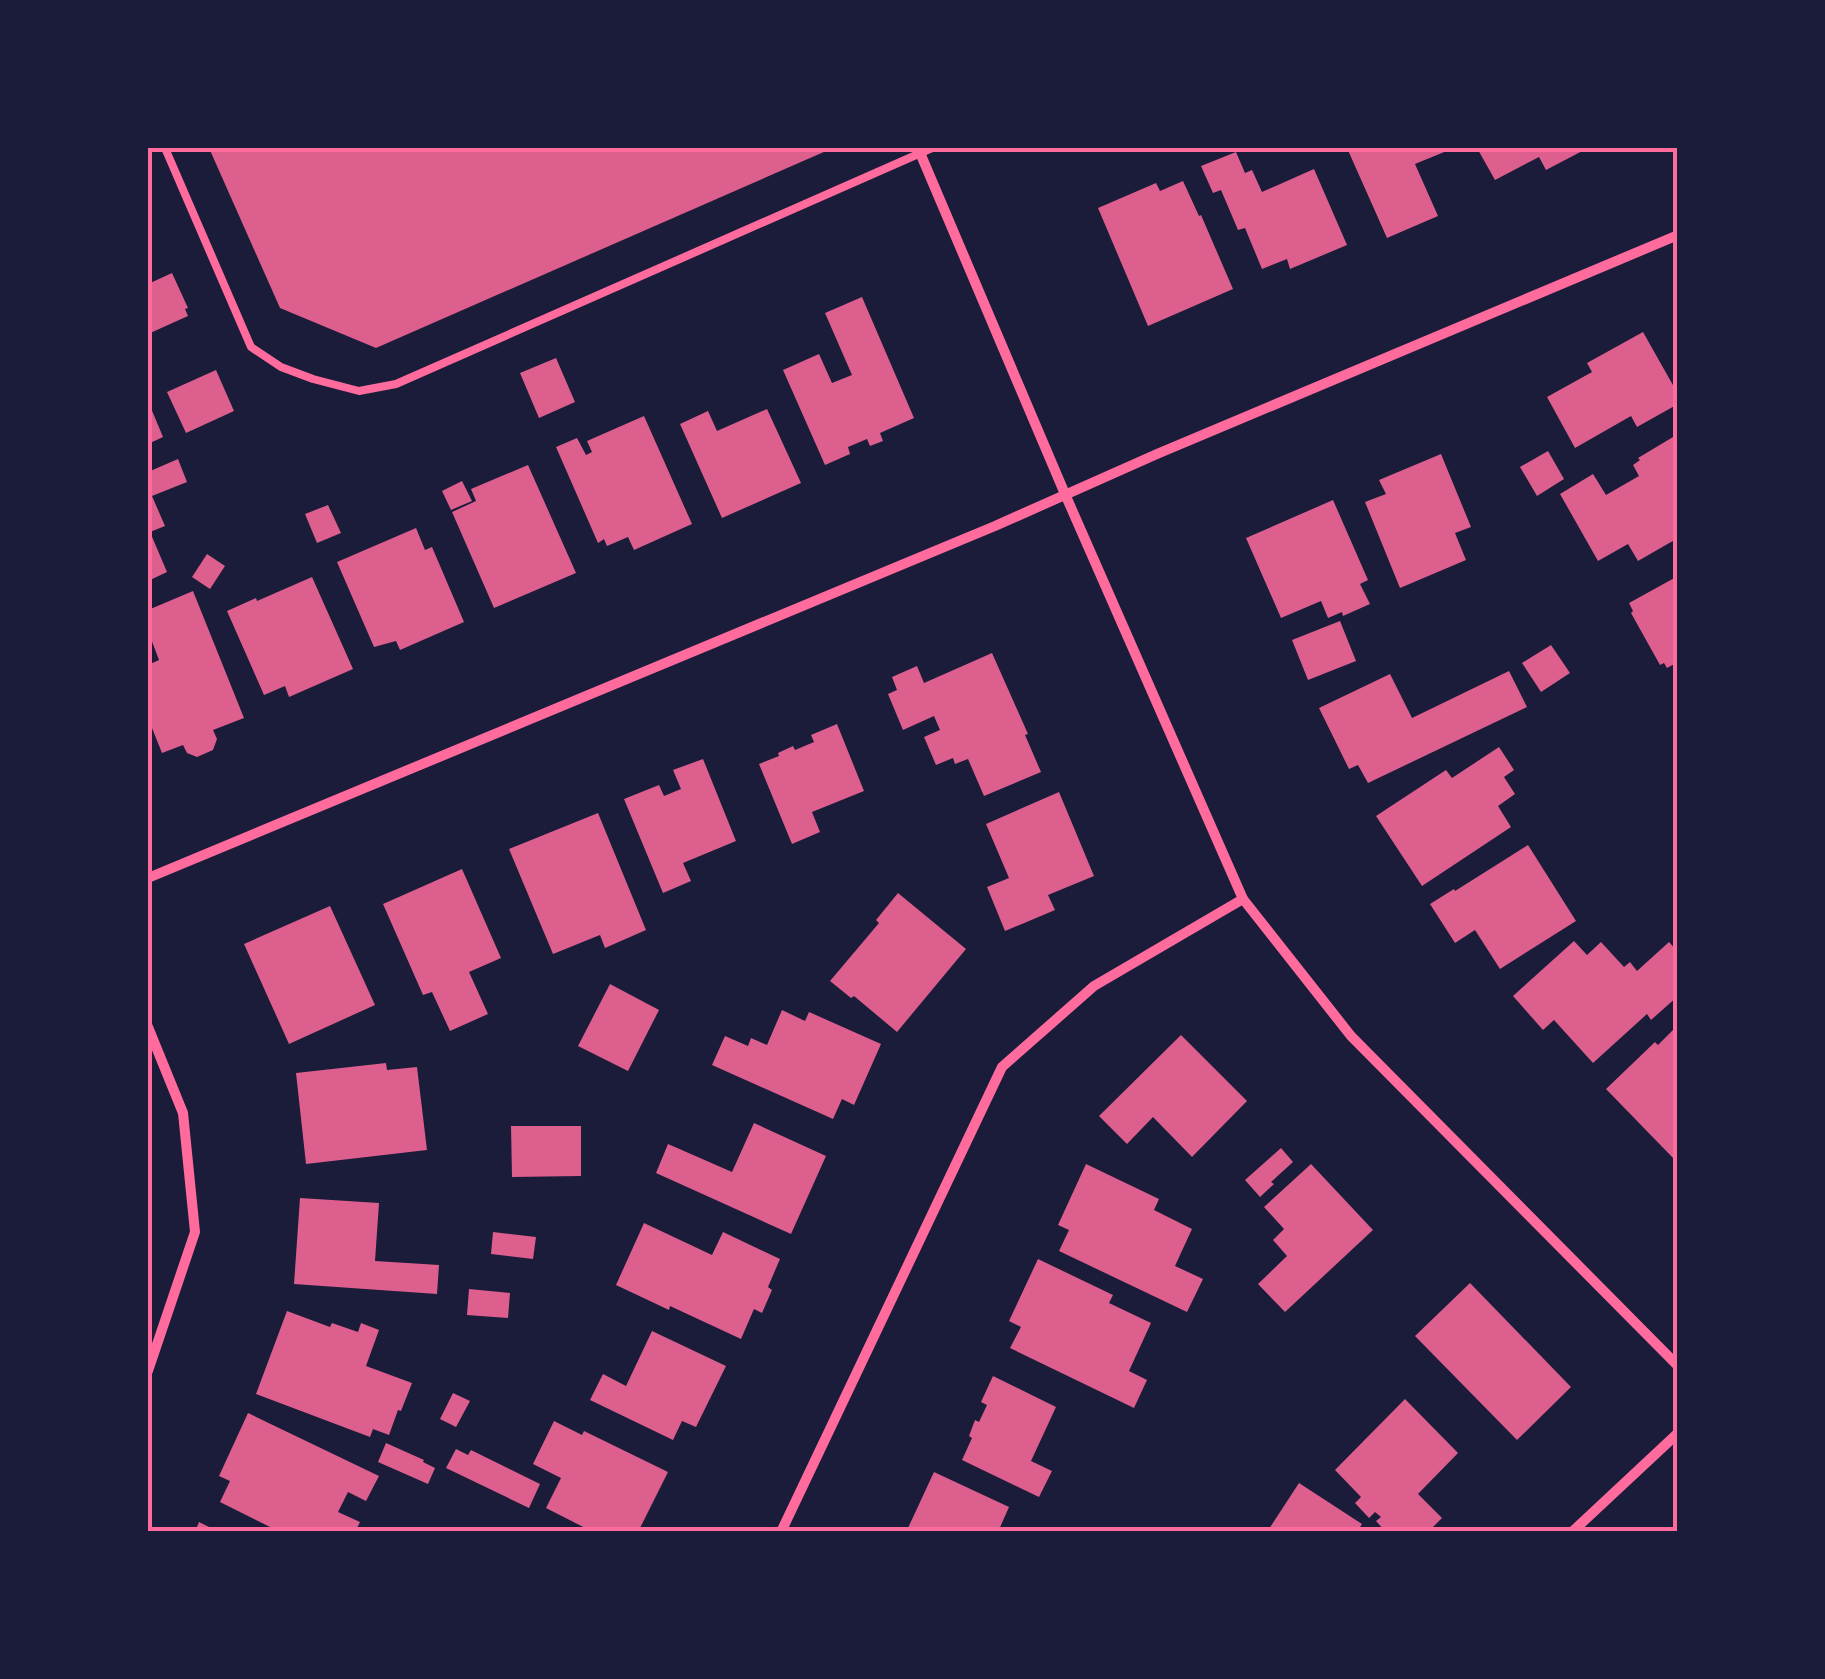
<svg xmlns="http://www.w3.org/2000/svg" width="1825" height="1679" font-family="'Roboto Serif',serif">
	<rect width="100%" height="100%" fill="#1b1b3a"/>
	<g fill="#dd5f8e">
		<polygon points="209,148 833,148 376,348 280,308"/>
		<polygon points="1347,148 1454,148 1415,164 1438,216 1387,238"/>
		<polygon points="1477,148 1588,148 1546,170 1539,157 1495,180"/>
		<polygon points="1236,152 1245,173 1252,170 1262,192 1314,169 1347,245 1290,269 1287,259 1262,269 1245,228 1238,230 1221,190 1213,193 1201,166"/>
		<polygon points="1183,181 1199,216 1201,215 1233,289 1148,326 1098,208 1156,183 1160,191"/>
		<polygon points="172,273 188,308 185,309 188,316 148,334 148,311 152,309 148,300 148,284"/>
		<polygon points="862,297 914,418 880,433 883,441 870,446 867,439 848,447 850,454 825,465 783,370 819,354 832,383 852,375 825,313"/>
		<polygon points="1643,332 1678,394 1678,404 1637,427 1631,416 1575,448 1547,397 1592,372 1587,363"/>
		<polygon points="556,358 575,402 539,418 520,373"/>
		<polygon points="216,370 234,411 186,433 167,392"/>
		<polygon points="148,401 163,437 148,444"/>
		<polygon points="767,409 801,483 722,518 680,424 708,411 717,431"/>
		<polygon points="644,416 692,524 634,550 628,537 607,546 604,539 598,543 556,447 577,438 586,455 592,452 587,441"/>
		<polygon points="1678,434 1678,538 1638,561 1628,544 1598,561 1560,494 1593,474 1606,495 1639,476 1633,465 1640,460 1638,458"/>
		<polygon points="1548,451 1564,479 1537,496 1520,467"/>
		<polygon points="1441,454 1471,527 1455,533 1466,560 1400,588 1365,502 1386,494 1379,480"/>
		<polygon points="178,459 187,482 152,496 165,526 150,532 167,572 148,581 148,472"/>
		<polygon points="528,465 576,573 494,608 452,512 476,501 471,489"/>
		<polygon points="462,481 472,501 451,510 442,491"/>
		<polygon points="1333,500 1368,580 1360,584 1370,604 1343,616 1342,612 1328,618 1321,601 1281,618 1246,538"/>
		<polygon points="328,505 341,533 317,543 305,514"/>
		<polygon points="416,528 425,550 432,547 464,622 400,650 396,641 374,647 337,562"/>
		<polygon points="207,554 225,566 210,589 192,577"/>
		<polygon points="1678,576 1678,662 1667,668 1664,663 1660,665 1631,613 1633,611 1629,603"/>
		<polygon points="312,577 353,669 289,697 285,686 264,695 227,611 256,598 257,601"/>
		<polygon points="193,591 244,718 213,730 217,739 213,750 197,757 187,753 183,745 162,753 148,718 148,665 159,660 148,631 148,610"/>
		<polygon points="1340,621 1356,661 1308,680 1292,640"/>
		<polygon points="1551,645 1570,673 1541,692 1522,663"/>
		<polygon points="992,653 1028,734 1025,735 1041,772 984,796 968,759 955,764 953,758 936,765 924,737 940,730 934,716 903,730 888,694 897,690 892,677 917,666 924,683"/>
		<polygon points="1509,671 1527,707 1368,783 1358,765 1349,769 1319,708 1390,674 1412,718"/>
		<polygon points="837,724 864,791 812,812 820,832 792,844 759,764 779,756 778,753 793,746 795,750 814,742 811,735"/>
		<polygon points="1499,747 1514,770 1504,777 1515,794 1498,806 1511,827 1422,886 1376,816 1446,770 1452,778"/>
		<polygon points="703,759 736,841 683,863 691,881 663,893 624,799 659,785 664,796 681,789 673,770"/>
		<polygon points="1059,792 1094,876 1048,895 1055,910 1005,931 987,887 1009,878 986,824"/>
		<polygon points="598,813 646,930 605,948 600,935 553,954 509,849"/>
		<polygon points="1528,845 1576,921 1500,969 1475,930 1455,943 1430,904 1454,889 1455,891"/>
		<polygon points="462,869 501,958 469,972 488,1014 450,1031 432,992 423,995 383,904"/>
		<polygon points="898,893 966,949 897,1032 854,996 851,998 830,981 879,923 876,920"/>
		<polygon points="330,906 375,1005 289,1044 244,944"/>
		<polygon points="1574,941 1587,955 1601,942 1624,967 1630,962 1637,971 1669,942 1678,952 1678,996 1651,1020 1647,1014 1593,1063 1554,1020 1543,1030 1513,996"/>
		<polygon points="610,984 659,1010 628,1071 578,1046"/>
		<polygon points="782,1010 805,1021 809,1012 881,1044 854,1105 842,1099 833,1119 712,1065 725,1036 748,1046 751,1038 767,1045"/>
		<polygon points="1678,1025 1678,1156 1674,1159 1606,1089 1655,1042 1658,1045"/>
		<polygon points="1181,1035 1247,1101 1192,1157 1153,1117 1127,1144 1099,1116"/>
		<polygon points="386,1063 387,1070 417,1067 427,1150 306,1164 296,1073"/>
		<polygon points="754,1123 826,1156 791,1234 656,1173 668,1144 732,1172"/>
		<polygon points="511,1126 581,1126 581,1176 512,1177"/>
		<polygon points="1281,1148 1293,1162 1271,1182 1274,1184 1260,1197 1245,1180"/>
		<polygon points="1086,1164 1159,1199 1154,1210 1192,1229 1175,1266 1203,1279 1187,1312 1059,1251 1069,1230 1058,1225"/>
		<polygon points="1311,1164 1373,1230 1285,1312 1258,1284 1287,1256 1273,1240 1284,1229 1264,1207"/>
		<polygon points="300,1198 379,1203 375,1261 439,1265 437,1294 294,1284"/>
		<polygon points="644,1223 712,1255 723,1232 780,1259 768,1287 772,1290 762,1313 754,1309 741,1339 670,1306 669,1310 616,1285"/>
		<polygon points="493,1232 536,1237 533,1259 491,1254"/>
		<polygon points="1038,1259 1113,1295 1109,1303 1151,1323 1129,1371 1147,1380 1134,1408 1010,1348 1021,1327 1009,1321"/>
		<polygon points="1470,1283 1571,1387 1517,1440 1415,1336"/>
		<polygon points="469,1289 510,1293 508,1318 467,1315"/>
		<polygon points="287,1311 330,1327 332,1323 358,1332 361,1323 379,1330 366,1366 412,1383 401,1411 398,1410 389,1435 373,1429 370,1437 256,1394"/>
		<polygon points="652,1331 726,1366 696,1427 682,1421 673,1440 590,1400 603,1374 626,1386"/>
		<polygon points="993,1376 1056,1407 1031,1461 1052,1471 1039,1497 962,1460 972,1438 969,1436 975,1420 979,1422 987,1405 981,1402"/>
		<polygon points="453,1393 470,1401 456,1427 440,1419"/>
		<polygon points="1405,1399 1458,1453 1418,1494 1442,1518 1428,1532 1386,1532 1376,1521 1381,1517 1375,1512 1369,1518 1355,1503 1361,1497 1335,1470"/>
		<polygon points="248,1413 379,1476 366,1501 348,1492 338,1512 360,1522 355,1532 280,1532 220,1502 230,1481 219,1476"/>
		<polygon points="554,1421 582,1435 584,1431 668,1472 638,1532 593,1532 546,1508 561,1478 533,1464"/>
		<polygon points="386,1443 424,1460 423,1462 435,1468 428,1484 378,1462"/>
		<polygon points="456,1449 468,1455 471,1450 540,1484 529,1508 446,1468"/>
		<polygon points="934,1472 1009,1507 998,1532 918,1532 908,1528"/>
		<polygon points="1299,1483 1362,1524 1357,1532 1267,1532"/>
		<polygon points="199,1522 219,1532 195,1532"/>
	</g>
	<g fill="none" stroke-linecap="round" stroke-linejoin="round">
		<polyline stroke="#ff6b9d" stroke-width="8" points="165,148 251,347 281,367 313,379 359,391 396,384 932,148"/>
		<g stroke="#ff6b9d" stroke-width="10">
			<polyline points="918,148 1065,494 1243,899 1351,1036 1678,1366"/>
			<polyline points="148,878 995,526 1157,454 1678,235"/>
			<polyline points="148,1027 183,1113 195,1232 148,1371"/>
			<polyline points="781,1532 1002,1067 1094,986 1243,899"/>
			<polyline points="1572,1532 1678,1433"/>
		</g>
	</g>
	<rect width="1825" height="1679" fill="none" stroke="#1b1b3a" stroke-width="300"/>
	<rect x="150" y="150" width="1525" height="1379" fill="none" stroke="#ff6b9d" stroke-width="4"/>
</svg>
